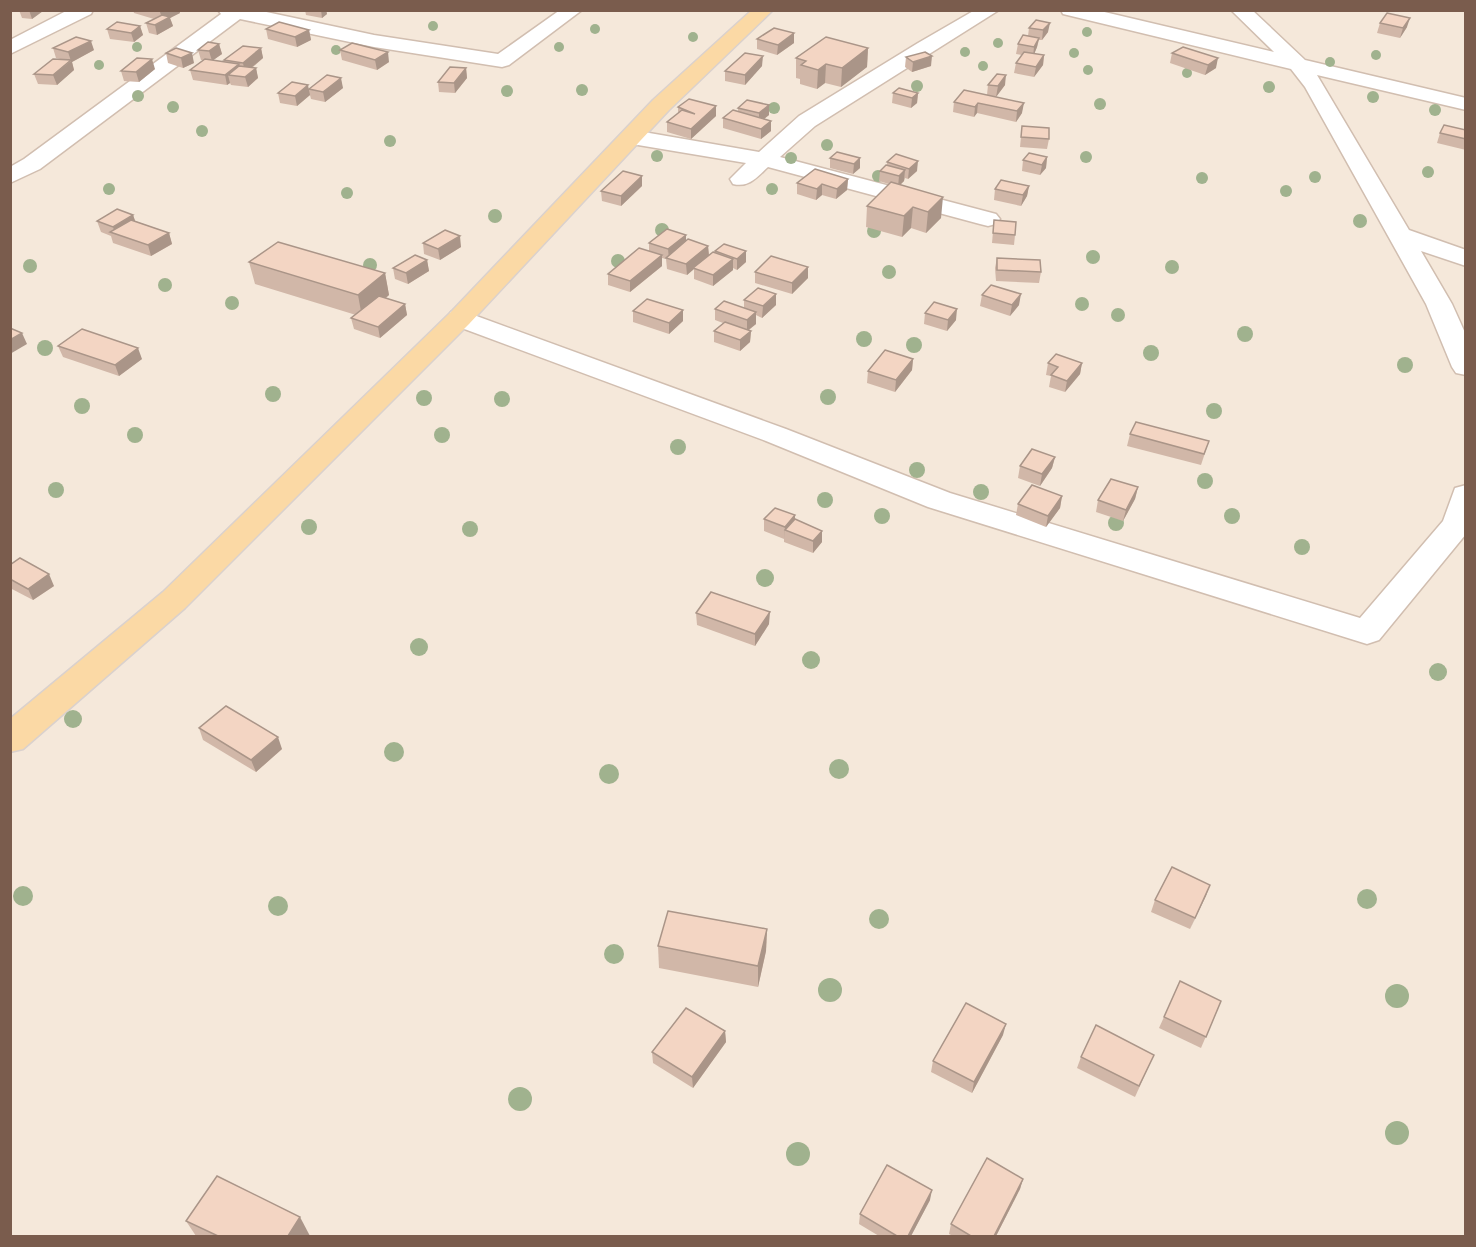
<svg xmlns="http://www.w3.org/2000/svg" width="1476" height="1247" font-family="Poppins,sans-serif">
	<rect width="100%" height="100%" fill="#fdf6ec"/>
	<rect fill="#f5e8da" x="11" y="11" width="1454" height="1225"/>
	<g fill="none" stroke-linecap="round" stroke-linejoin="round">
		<defs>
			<g id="minor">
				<polygon points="68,10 93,10 91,14 10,54 10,40"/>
				<polygon points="218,10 257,10 374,35 498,54 560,10 582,10 509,65 502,67 374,47 240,19 40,169 10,183 10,167 24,159 221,14"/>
				<path d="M 975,10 L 999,10 L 815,126 L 780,157 L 996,214 L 1000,219 L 996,224 L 988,226 L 980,224 L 768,167 C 757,177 749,188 733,184 L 730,179 L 746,163 L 632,144 L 624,142 L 621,137 L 624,132 L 632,130 L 759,152 L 799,116 L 918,43 Z"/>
				<polygon points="1061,10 1096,10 1274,52 1231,10 1252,10 1305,60 1466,98 1466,110 1317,75 1409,230 1466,250 1466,266 1421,251 1452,304 1466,335 1466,375 1456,373 1452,367 1426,304 1305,87 1291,69 1063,14"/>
				<polygon points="460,310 786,429 950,493 1360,618 1443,521 1455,488 1466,485 1466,534 1379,640 1367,644 928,507 766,441 451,324 447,318 451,312"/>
			</g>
			<polygon id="primary" points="752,10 773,10 669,110 469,324 185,608 23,749 10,752 10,719 163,592 451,312 653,100"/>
		</defs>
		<use href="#minor" stroke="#d1beb0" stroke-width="3"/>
		<use href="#primary" stroke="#dad1cd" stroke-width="3"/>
		<use href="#minor" fill="#fff" fill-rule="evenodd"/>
		<use href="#primary" fill="#fbd9a5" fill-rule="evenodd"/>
	</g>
	<g fill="#a0b28e">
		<circle cx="433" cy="26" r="5"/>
		<circle cx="595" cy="29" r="5"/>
		<circle cx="1087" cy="32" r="5"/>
		<circle cx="693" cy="37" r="5"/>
		<circle cx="998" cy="43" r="5"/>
		<circle cx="137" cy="47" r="5"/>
		<circle cx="559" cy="47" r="5"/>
		<circle cx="336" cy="50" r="5"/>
		<circle cx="965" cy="52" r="5"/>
		<circle cx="1074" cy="53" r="5"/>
		<circle cx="1376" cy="55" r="5"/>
		<circle cx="1330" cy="62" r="5"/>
		<circle cx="99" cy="65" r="5"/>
		<circle cx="983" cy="66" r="5"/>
		<circle cx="1088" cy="70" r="5"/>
		<circle cx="1187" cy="73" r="5"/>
		<circle cx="917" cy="86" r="6"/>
		<circle cx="1269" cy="87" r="6"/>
		<circle cx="582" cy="90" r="6"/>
		<circle cx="507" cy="91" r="6"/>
		<circle cx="138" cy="96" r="6"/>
		<circle cx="1373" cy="97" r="6"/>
		<circle cx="1100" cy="104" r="6"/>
		<circle cx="173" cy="107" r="6"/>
		<circle cx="774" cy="108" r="6"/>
		<circle cx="1435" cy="110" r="6"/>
		<circle cx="202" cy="131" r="6"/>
		<circle cx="390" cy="141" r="6"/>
		<circle cx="827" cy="145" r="6"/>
		<circle cx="657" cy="156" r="6"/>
		<circle cx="1086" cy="157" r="6"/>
		<circle cx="791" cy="158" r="6"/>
		<circle cx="1428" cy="172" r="6"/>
		<circle cx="878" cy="176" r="6"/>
		<circle cx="1315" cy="177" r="6"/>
		<circle cx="1202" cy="178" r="6"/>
		<circle cx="109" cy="189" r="6"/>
		<circle cx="772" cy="189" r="6"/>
		<circle cx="1286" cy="191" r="6"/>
		<circle cx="347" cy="193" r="6"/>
		<circle cx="495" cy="216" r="7"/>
		<circle cx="1360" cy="221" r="7"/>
		<circle cx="662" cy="230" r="7"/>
		<circle cx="874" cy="231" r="7"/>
		<circle cx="1093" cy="257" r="7"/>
		<circle cx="618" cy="261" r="7"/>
		<circle cx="370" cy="265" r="7"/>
		<circle cx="30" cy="266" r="7"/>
		<circle cx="1172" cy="267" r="7"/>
		<circle cx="889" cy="272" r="7"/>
		<circle cx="165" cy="285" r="7"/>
		<circle cx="232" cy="303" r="7"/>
		<circle cx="1082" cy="304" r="7"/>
		<circle cx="1118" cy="315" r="7"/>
		<circle cx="1245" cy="334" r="8"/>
		<circle cx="864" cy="339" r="8"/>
		<circle cx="914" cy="345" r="8"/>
		<circle cx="45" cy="348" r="8"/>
		<circle cx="1151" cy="353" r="8"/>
		<circle cx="1405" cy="365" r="8"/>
		<circle cx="273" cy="394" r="8"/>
		<circle cx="828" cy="397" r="8"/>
		<circle cx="424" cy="398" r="8"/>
		<circle cx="502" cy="399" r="8"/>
		<circle cx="82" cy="406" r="8"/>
		<circle cx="1214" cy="411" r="8"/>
		<circle cx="135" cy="435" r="8"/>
		<circle cx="442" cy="435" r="8"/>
		<circle cx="678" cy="447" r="8"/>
		<circle cx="917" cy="470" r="8"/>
		<circle cx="1205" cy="481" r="8"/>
		<circle cx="56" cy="490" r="8"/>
		<circle cx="981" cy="492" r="8"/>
		<circle cx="825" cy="500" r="8"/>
		<circle cx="882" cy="516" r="8"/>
		<circle cx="1232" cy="516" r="8"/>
		<circle cx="1116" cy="523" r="8"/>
		<circle cx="309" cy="527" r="8"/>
		<circle cx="470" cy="529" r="8"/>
		<circle cx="1302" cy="547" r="8"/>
		<circle cx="765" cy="578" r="9"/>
		<circle cx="419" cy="647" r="9"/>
		<circle cx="811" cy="660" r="9"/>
		<circle cx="1438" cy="672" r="9"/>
		<circle cx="73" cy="719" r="9"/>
		<circle cx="394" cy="752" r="10"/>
		<circle cx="839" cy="769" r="10"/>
		<circle cx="609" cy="774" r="10"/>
		<circle cx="23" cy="896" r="10"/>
		<circle cx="1367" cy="899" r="10"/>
		<circle cx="278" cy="906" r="10"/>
		<circle cx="879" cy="919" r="10"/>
		<circle cx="614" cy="954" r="10"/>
		<circle cx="830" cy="990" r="12"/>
		<circle cx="1397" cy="996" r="12"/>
		<circle cx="520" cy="1099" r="12"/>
		<circle cx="1397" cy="1133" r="12"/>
		<circle cx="798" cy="1154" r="12"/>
	</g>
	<g fill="#d1b7a8">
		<polygon points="19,10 42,10 43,11 32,19 22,18"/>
		<polygon points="133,10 179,10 180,13 170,18 173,26 157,35 149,33 146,23 154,19 134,13"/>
		<polygon points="305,10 326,10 327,14 322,18 306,15"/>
		<polygon points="1036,20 1048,32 1042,40 1039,40 1037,47 1034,54 1044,55 1043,65 1034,77 1014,73 1016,63 1022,55 1016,54 1018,44 1028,36 1029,28"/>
		<polygon points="1380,23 1407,27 1400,38 1377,33"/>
		<polygon points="140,26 143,35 134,42 110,39 107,29"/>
		<polygon points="266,29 309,30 311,40 297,47 268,39"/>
		<polygon points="757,39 794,43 777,55 757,49"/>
		<polygon points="219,44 222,54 213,60 224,62 224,60 261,48 263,58 252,68 256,68 258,78 248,87 231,85 230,83 227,85 193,80 190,70 203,60 201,60 198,50"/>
		<polygon points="53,48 94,50 72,62 74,70 57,85 38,84 34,74 60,59 56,58"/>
		<polygon points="868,48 867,67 841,87 825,83 817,89 800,84 800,79 796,78 796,58"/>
		<polygon points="340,50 389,62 377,70 342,60"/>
		<polygon points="166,53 194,63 183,68 168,63"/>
		<polygon points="1172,53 1216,68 1205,75 1170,63"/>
		<polygon points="906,57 931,66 912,72 905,67"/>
		<polygon points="762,66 745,85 725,81 725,71"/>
		<polygon points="466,68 467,78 455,93 439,92 438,82"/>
		<polygon points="155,69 139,82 124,81 121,71"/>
		<polygon points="988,85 1005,85 996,97 987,95"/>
		<polygon points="343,88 325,102 311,99 310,95 297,106 280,103 278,93 309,89"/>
		<polygon points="964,90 1022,113 1016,122 977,113 974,117 953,112 954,102"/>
		<polygon points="893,93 918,93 917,103 911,108 892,103"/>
		<polygon points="716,106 716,116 691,139 667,132 667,122 678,114 678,107"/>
		<polygon points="738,108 769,115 764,119 771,131 761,139 723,128 723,118 738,111"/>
		<polygon points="1022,126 1049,139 1047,149 1020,147"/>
		<polygon points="1466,130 1466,150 1437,143 1440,133"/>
		<polygon points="837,152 860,168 853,174 830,168 830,158"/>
		<polygon points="1047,157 1046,168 1040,175 1022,171 1023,160"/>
		<polygon points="887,162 917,171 908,179 905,178 904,181 900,185 941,218 926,233 911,228 902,237 866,227 867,206 889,184 879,181 880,171 887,165"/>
		<polygon points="848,179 847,190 836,199 822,195 816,200 797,194 797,183"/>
		<polygon points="642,186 621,206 602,201 601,191"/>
		<polygon points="1029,186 1027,196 1021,206 994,200 995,189"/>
		<polygon points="133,215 135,221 169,233 172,244 151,256 113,243 111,236 101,232 97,221"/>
		<polygon points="994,220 1015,235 1014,245 992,243"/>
		<polygon points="686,235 686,241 708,246 709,256 715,253 715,251 746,262 737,270 733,268 733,270 713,286 694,279 694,269 687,275 667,269 666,259 662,258 662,266 630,292 608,285 608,274 649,252 649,243"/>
		<polygon points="423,243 461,247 440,260 424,254"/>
		<polygon points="997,258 1041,272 1039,283 996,281 995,268"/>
		<polygon points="427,260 429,271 408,284 395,279 393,268"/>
		<polygon points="249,262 385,273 389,295 386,298 405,304 407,315 380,338 354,329 351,318 356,315 255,284"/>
		<polygon points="808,267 808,278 792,294 755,283 755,272"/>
		<polygon points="982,295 1019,305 1010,316 980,306"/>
		<polygon points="744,300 776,305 762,318 756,315 756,324 749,330 751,331 750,342 740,351 714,342 714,331 723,323 715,320 715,309 744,308"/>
		<polygon points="683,310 683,321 669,334 633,322 633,311"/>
		<polygon points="925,313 956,320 947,331 924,324"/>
		<polygon points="58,346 142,359 119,376 63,357"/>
		<polygon points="913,359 912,370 895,392 867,383 868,371"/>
		<polygon points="1048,363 1082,363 1080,374 1065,392 1049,387 1051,376 1046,375"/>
		<polygon points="1130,434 1209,441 1201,465 1127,446"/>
		<polygon points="1055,457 1052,468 1040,486 1018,478 1020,466"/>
		<polygon points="1138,487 1135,499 1123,521 1096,512 1098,500"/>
		<polygon points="1062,496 1060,508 1046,527 1016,515 1018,504"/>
		<polygon points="795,515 795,519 822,531 822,542 813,553 784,542 784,539 764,531 764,519"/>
		<polygon points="10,565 54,586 33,600 10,588"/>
		<polygon points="696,613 769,624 755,646 697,625"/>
		<polygon points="199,728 282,749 256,772 203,740"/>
		<polygon points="1210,885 1190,929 1151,912 1155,900"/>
		<polygon points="767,929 766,951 758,987 659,968 658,946"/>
		<polygon points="1221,1001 1201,1048 1159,1028 1164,1017"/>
		<polygon points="725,1031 726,1042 693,1088 653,1063 652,1052"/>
		<polygon points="1003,1035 972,1093 931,1072 933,1061"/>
		<polygon points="1154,1055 1135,1097 1077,1068 1081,1057"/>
		<polygon points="1023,1179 1020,1189 996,1236 953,1236 949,1234 951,1224"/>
		<polygon points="930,1200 911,1236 879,1236 859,1224 860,1214"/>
		<polygon points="186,1221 310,1236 196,1236"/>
	</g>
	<g fill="#aa9588">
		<polygon points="29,10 42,10 43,11 32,19"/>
		<polygon points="163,10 179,10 180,13 170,18 173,26 157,35 155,25 163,21 160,12"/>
		<polygon points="321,10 326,10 327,14 322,18"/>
		<polygon points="1410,18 1407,27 1400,38 1403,28"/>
		<polygon points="1050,23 1048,32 1042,40 1043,30"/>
		<polygon points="140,26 143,35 134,42 131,33"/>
		<polygon points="309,30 311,40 297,47 295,37"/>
		<polygon points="794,33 794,43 777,55 778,45"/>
		<polygon points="1039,38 1037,47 1033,57 1034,47"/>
		<polygon points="91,41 94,50 72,62 74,70 57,85 53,75 71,61 68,52"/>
		<polygon points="219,44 222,54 212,61 209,51"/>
		<polygon points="261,48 263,58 245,73 243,63"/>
		<polygon points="868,48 867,67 841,87 842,68"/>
		<polygon points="388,52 389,62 377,70 375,60"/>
		<polygon points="192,53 194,63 183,68 181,58"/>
		<polygon points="1044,55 1043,65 1034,77 1036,67"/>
		<polygon points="763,56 762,66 745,85 745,75"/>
		<polygon points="932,56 931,66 912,72 913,62"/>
		<polygon points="1218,58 1216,68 1205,75 1208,65"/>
		<polygon points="152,59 155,69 139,82 136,72"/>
		<polygon points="239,64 242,74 228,75 230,83 227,85 225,75"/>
		<polygon points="826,64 825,83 817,89 818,70"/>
		<polygon points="256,68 258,78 248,87 245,77"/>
		<polygon points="466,68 467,78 455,93 454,83"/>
		<polygon points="1006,75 1005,85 996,97 998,86"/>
		<polygon points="341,78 343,88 325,102 323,92"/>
		<polygon points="308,85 310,95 297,106 295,96"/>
		<polygon points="918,93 917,103 911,108 912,98"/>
		<polygon points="978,103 977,113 974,117 975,107"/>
		<polygon points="1024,103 1022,113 1016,122 1017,111"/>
		<polygon points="769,105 769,115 759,123 759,113"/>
		<polygon points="716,106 716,116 691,139 691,129"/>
		<polygon points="771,121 771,131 761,139 761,129"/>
		<polygon points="1047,157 1046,168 1040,175 1042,165"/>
		<polygon points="860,158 860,168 853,174 854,164"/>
		<polygon points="918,161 917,171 908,179 909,169"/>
		<polygon points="905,170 904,181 898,187 899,176"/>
		<polygon points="642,176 642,186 621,206 621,196"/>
		<polygon points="848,179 847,190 836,199 837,189"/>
		<polygon points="822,184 822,195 816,200 817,189"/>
		<polygon points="1029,186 1027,196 1021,206 1023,195"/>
		<polygon points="943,197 941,218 926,233 928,212"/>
		<polygon points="913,207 911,228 902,237 904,216"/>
		<polygon points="133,215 137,226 115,234 113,227"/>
		<polygon points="169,233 172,244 151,256 148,245"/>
		<polygon points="686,235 686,246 669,259 668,249"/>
		<polygon points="460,236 461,247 440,260 438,249"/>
		<polygon points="708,246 709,256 687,275 686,264"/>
		<polygon points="746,251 746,262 737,270 737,259"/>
		<polygon points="662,255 662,266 630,292 630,281"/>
		<polygon points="733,259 733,270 713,286 713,275"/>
		<polygon points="427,260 429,271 408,284 406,273"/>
		<polygon points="808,267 808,278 792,294 792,283"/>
		<polygon points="385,273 389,295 362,317 358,295"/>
		<polygon points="776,294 776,305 762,318 763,306"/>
		<polygon points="1021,294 1019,305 1010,316 1012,305"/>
		<polygon points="405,304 407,315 380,338 378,327"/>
		<polygon points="957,309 956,320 947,331 948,320"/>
		<polygon points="683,310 683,321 669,334 669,323"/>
		<polygon points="756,312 756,324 747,331 747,320"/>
		<polygon points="751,331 750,342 740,351 740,340"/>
		<polygon points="22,333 27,344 10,354 10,340"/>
		<polygon points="138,348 142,359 119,376 115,365"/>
		<polygon points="913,359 912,370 895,392 896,380"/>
		<polygon points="1082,363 1080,374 1065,392 1067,381"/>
		<polygon points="1055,457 1052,468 1040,486 1042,474"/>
		<polygon points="1138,487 1135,499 1123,521 1126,510"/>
		<polygon points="1062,496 1060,508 1046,527 1048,516"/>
		<polygon points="795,515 795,527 785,530 784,539 785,527"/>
		<polygon points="822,531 822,542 813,553 813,541"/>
		<polygon points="49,574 54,586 33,600 28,589"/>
		<polygon points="770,612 769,624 755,646 755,634"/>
		<polygon points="278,737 282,749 256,772 251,760"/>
		<polygon points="1210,885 1206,896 1190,929"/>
		<polygon points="767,929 766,951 758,987 758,966"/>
		<polygon points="1006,1024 1003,1035 972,1093 974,1082"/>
		<polygon points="725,1031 726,1042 693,1088 692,1077"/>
		<polygon points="1023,1179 1020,1189 996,1236 994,1236"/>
		<polygon points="932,1190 930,1200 911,1236 908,1236"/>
		<polygon points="300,1217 310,1236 288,1236"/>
	</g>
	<g fill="#f3d5c3" stroke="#aa9588" stroke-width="1.5">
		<polygon points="1387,13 1410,18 1403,28 1380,23"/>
		<polygon points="162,15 170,17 155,25 146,23"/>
		<polygon points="1036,20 1050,23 1043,30 1029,28"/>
		<polygon points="117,22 140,26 131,33 107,29"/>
		<polygon points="279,22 309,30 295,37 266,29"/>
		<polygon points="774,28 794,33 778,45 757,39"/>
		<polygon points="1023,35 1039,38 1034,47 1018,44"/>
		<polygon points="76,37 91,41 68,52 53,48"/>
		<polygon points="826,37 868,48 842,68 826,64 818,70 801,65 806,61 796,58"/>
		<polygon points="208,42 219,44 209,51 198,50"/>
		<polygon points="352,43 388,52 375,60 340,50"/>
		<polygon points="243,46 261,48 243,63 224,60"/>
		<polygon points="1183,47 1218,58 1208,65 1172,53"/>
		<polygon points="176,48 192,53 181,58 166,53"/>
		<polygon points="925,52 932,56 913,62 906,57"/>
		<polygon points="1024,52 1044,55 1036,67 1016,63"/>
		<polygon points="745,53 763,56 745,75 725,71"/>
		<polygon points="137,58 152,59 136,72 121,71"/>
		<polygon points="53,59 71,60 53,75 34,74"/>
		<polygon points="205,59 239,64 225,75 190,70"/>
		<polygon points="239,66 256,68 245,77 228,75"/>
		<polygon points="450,67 466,68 454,83 438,82"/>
		<polygon points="997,74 1006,75 998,86 988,85"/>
		<polygon points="327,75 341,78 323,92 309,89"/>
		<polygon points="292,82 308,85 295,96 278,93"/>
		<polygon points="899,88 918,93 912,98 893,93"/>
		<polygon points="964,90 1024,103 1017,111 978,103 975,107 954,102"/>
		<polygon points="689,99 716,106 691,129 667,122 682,110 695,114 678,107"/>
		<polygon points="747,100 769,105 759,113 738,108"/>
		<polygon points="733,110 771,121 761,129 723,118"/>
		<polygon points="1444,125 1466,130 1466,139 1440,133"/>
		<polygon points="1022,126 1049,128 1049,139 1021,137"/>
		<polygon points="837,152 860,158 854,164 830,158"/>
		<polygon points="1029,153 1047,157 1042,165 1023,160"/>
		<polygon points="896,154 918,161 909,169 887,162"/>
		<polygon points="886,165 905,170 899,176 880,171"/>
		<polygon points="815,169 848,179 837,189 822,184 817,189 797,183"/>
		<polygon points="623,171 642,176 621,196 601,191"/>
		<polygon points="1001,180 1029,186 1023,195 995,189"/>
		<polygon points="891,182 943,197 928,212 913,207 904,216 867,206"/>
		<polygon points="117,209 133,215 113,227 97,221"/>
		<polygon points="131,220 169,233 148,245 110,232"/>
		<polygon points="994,220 1016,222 1015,235 993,233"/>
		<polygon points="667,229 686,235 668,249 649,243"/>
		<polygon points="445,230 460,236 438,249 423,243"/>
		<polygon points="688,239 708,246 686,264 666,258"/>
		<polygon points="278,242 385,273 358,295 249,262"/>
		<polygon points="724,244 746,251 737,259 715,251"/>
		<polygon points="639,248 662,255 630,281 608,274"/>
		<polygon points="713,252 733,259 713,275 693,268"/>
		<polygon points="415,255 427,260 406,273 393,268"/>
		<polygon points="771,256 808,267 792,283 755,272"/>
		<polygon points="997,258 1040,260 1041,272 997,270"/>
		<polygon points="991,285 1021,294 1012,305 982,295"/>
		<polygon points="758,288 776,294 763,306 744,300"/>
		<polygon points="379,296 405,304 378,327 351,318"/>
		<polygon points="647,299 683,310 669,323 633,311"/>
		<polygon points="724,301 756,312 747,320 715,309"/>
		<polygon points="934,302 957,309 948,320 925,313"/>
		<polygon points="725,322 751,331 740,340 714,331"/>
		<polygon points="10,328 22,333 10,340"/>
		<polygon points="82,329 138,348 115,365 58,346"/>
		<polygon points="885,350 913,359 896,380 868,371"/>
		<polygon points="1056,354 1082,363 1067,381 1051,375 1058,367 1048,363"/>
		<polygon points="1136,422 1209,441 1204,454 1130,434"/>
		<polygon points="1032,449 1055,457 1042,474 1020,466"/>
		<polygon points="1111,479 1138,487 1126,510 1098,500"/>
		<polygon points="1032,485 1062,496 1048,516 1018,504"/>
		<polygon points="775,508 795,515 785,527 764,519"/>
		<polygon points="795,519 822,531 813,541 785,530"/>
		<polygon points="20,558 49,574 28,589 10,579 10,565"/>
		<polygon points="711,592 770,612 755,634 696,613"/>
		<polygon points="226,706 278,737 251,760 199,728"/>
		<polygon points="1172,867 1210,885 1195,918 1155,900"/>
		<polygon points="668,911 767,929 758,966 658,946"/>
		<polygon points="1180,981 1221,1001 1206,1037 1164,1017"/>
		<polygon points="966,1003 1006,1024 974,1082 933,1061"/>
		<polygon points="686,1008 725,1031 692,1077 652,1052"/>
		<polygon points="1096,1025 1154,1055 1139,1086 1081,1057"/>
		<polygon points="987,1158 1023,1179 994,1236 971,1236 951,1224"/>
		<polygon points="887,1165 932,1190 908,1236 897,1236 860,1214"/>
		<polygon points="217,1176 300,1217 288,1236 218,1236 186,1221"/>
	</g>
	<rect width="1476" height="1247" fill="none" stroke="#7a5c4d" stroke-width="24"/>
</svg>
